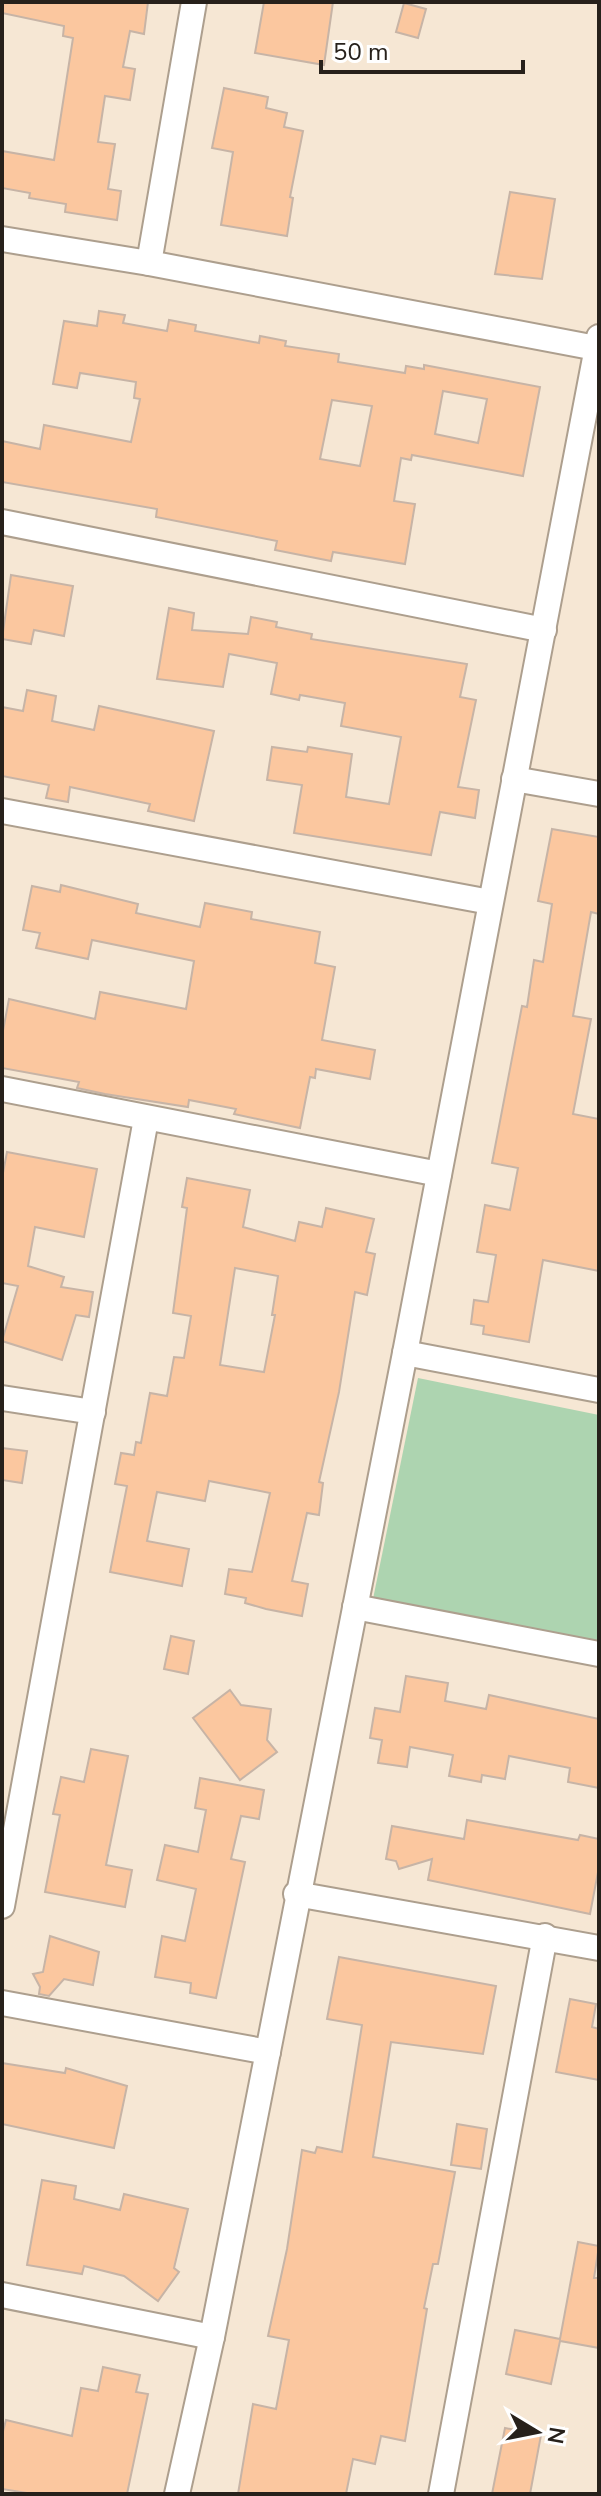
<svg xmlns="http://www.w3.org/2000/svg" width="601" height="2496" font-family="'Nunito Sans',sans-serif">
	<rect width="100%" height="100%" fill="#f6e7d4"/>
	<polygon fill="#add4b0" points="418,1378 599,1415 599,1645 373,1599"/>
	<g fill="#fbc79f" stroke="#c7b4a6" stroke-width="2" fill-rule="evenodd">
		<polygon points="2,2 148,2 144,34 130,31 123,67 135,69 130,100 105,96 98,142 115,144 108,189 121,191 117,220 65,212 66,204 29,198 30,193 2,188 2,151 54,160 73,38 63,36 64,26 2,13"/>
		<polygon points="264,2 333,2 324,65 255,53"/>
		<polygon points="404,3 426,9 418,38 396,32"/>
		<polygon points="224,88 268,97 266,108 287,113 284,127 303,131 290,197 293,198 287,236 221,225 233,152 212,148"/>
		<polygon points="510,192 555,199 542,279 495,274"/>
		<path d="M 99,311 L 125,315 L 123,323 L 167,331 L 169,320 L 196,325 L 195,331 L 259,343 L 260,336 L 286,341 L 285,346 L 339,354 L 338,362 L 405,373 L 406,366 L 424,369 L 424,365 L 540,387 L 523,476 L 412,455 L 411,460 L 401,458 L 394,501 L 415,504 L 405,564 L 333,552 L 331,561 L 275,550 L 277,541 L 156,517 L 157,509 L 2,482 L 2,441 L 40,449 L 44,425 L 131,442 L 140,399 L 134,398 L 136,382 L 80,373 L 77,388 L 53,384 L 64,321 L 97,326 ZM 443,391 L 487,399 L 478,443 L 435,434 ZM 332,400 L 372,406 L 360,466 L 320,459 Z"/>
		<polygon points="11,575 73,586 64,636 34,630 31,644 2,639"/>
		<polygon points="169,608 194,613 192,630 248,634 251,617 277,622 276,627 312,634 311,639 467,664 460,697 476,700 458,787 479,790 475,818 440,812 431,855 294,833 302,785 267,780 272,747 307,752 308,747 352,754 346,797 389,804 401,737 341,726 345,703 300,695 299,700 271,694 277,663 229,654 223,687 157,679"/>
		<polygon points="27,690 56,696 52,721 94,730 99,706 214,731 194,821 148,811 150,804 70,787 68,802 46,798 49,785 2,776 2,707 23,711"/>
		<polygon points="552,829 599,837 599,914 591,912 573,1016 591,1019 573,1114 599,1119 599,1271 543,1260 529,1342 483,1334 484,1326 471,1324 474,1300 488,1302 496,1255 477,1252 485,1205 510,1210 518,1168 492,1163 522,1006 527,1007 534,960 543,962 552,904 538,901"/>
		<polygon points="61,885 138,904 136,913 200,927 205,903 252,912 251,919 320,932 315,963 335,967 322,1040 375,1050 370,1079 316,1069 315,1078 310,1077 300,1128 234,1114 236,1109 189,1100 188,1107 105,1094 77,1088 79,1082 2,1068 2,1036 9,999 95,1019 100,992 186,1009 194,961 92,940 88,959 36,948 40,933 23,930 32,886 60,892"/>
		<polygon points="7,1152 97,1169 84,1237 35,1227 28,1266 64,1277 61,1287 93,1292 89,1317 76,1315 62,1360 2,1341 18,1286 2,1283 2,1178"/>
		<path d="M 187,1178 L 250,1190 L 243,1227 L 295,1241 L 299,1222 L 322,1227 L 326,1208 L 374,1219 L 366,1252 L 375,1254 L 367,1295 L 355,1292 L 339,1392 L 319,1482 L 323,1483 L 319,1515 L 307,1513 L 292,1581 L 308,1584 L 302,1616 L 266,1609 L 245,1603 L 246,1598 L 225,1594 L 229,1569 L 252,1572 L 270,1493 L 209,1481 L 205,1501 L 157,1492 L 147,1541 L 189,1549 L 182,1586 L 110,1572 L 127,1486 L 115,1484 L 121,1453 L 134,1455 L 136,1442 L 141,1443 L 150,1393 L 167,1396 L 174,1357 L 184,1358 L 191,1316 L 173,1313 L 187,1208 L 182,1207 ZM 235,1268 L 278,1276 L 272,1315 L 275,1315 L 264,1372 L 220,1365 Z"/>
		<polygon points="2,1448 27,1451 22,1483 2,1480"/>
		<polygon points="171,1636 194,1641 188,1674 164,1669"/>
		<polygon points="406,1676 448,1683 445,1701 486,1709 489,1695 599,1719 599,1788 568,1782 570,1768 509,1756 505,1779 482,1775 481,1782 449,1776 453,1755 410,1747 407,1767 378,1763 382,1740 370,1738 375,1708 400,1712"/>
		<polygon points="230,1690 241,1705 271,1709 267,1740 277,1752 240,1780 193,1718"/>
		<polygon points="91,1749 128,1756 106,1865 132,1870 125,1907 45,1892 60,1815 53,1814 61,1777 84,1782"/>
		<polygon points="200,1778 264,1790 259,1819 241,1816 231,1859 245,1862 216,1998 190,1993 191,1983 155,1977 162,1936 185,1941 196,1889 157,1880 165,1845 198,1852 206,1810 195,1808"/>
		<polygon points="467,1820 578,1840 580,1835 599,1839 599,1867 590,1914 428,1880 432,1859 399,1869 396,1861 386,1859 392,1826 464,1839"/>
		<polygon points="50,1936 99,1952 93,1985 64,1979 49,1996 39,1994 40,1987 33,1974 43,1972"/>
		<polygon points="339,1957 496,1986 483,2054 391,2042 373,2157 455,2172 438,2264 433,2264 424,2308 427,2309 405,2441 381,2436 375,2464 353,2459 346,2494 238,2494 253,2404 276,2409 289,2340 268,2336 287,2249 302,2150 315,2153 317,2147 342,2152 362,2025 327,2019"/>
		<polygon points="570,1999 596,2004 592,2027 599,2029 599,2080 556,2072"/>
		<polygon points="2,2063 65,2073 66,2068 127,2086 114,2148 2,2124"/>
		<polygon points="457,2124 487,2129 481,2169 451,2165"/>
		<polygon points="42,2180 76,2186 74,2199 120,2210 124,2194 188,2209 174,2268 179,2272 158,2301 124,2276 84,2266 82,2274 27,2265"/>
		<polygon points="578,2242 599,2246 594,2278 599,2278 599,2348 560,2341 551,2384 506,2374 515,2330 560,2339"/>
		<polygon points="103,2367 140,2375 136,2392 148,2394 127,2494 33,2494 2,2489 2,2435 6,2420 72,2436 81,2388 98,2391"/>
		<polygon points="505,2428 541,2435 530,2494 492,2494"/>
	</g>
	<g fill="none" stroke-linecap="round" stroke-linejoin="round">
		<defs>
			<g id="minor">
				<polyline points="2,239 149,263 596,348"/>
				<polyline points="149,263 194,2"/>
				<polyline points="2,522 544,630"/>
				<polyline points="514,779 599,794"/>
				<polyline points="2,811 490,902"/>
				<polyline points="2,1089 439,1174"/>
				<polyline points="405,1353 599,1390"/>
				<polyline points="2,1398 93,1412"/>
				<polyline points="355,1607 599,1654"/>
				<polyline points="296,1894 599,1948"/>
				<polyline points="2,1906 146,1119"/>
				<polyline points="2,2003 268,2052"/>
				<polyline points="2,2295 212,2337"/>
				<polyline points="177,2494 212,2337 405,1353 599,337"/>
				<polyline points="441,2494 545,1936"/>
			</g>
		</defs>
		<use href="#minor" stroke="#ad9f8e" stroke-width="28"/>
		<use href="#minor" stroke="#fff" stroke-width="24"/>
	</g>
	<rect width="601" height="2496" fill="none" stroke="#27211b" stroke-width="8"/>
	<g transform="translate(537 2432) rotate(100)" stroke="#ffffff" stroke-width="6" paint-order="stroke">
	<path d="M0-6L14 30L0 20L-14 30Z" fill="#27211b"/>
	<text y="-12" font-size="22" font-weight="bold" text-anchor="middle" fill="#27211b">N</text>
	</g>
	<path d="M321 60v12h202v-12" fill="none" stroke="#27211b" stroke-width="4"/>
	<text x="333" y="60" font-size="24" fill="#27211b" stroke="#ffffff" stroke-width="6" paint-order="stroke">50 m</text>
</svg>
